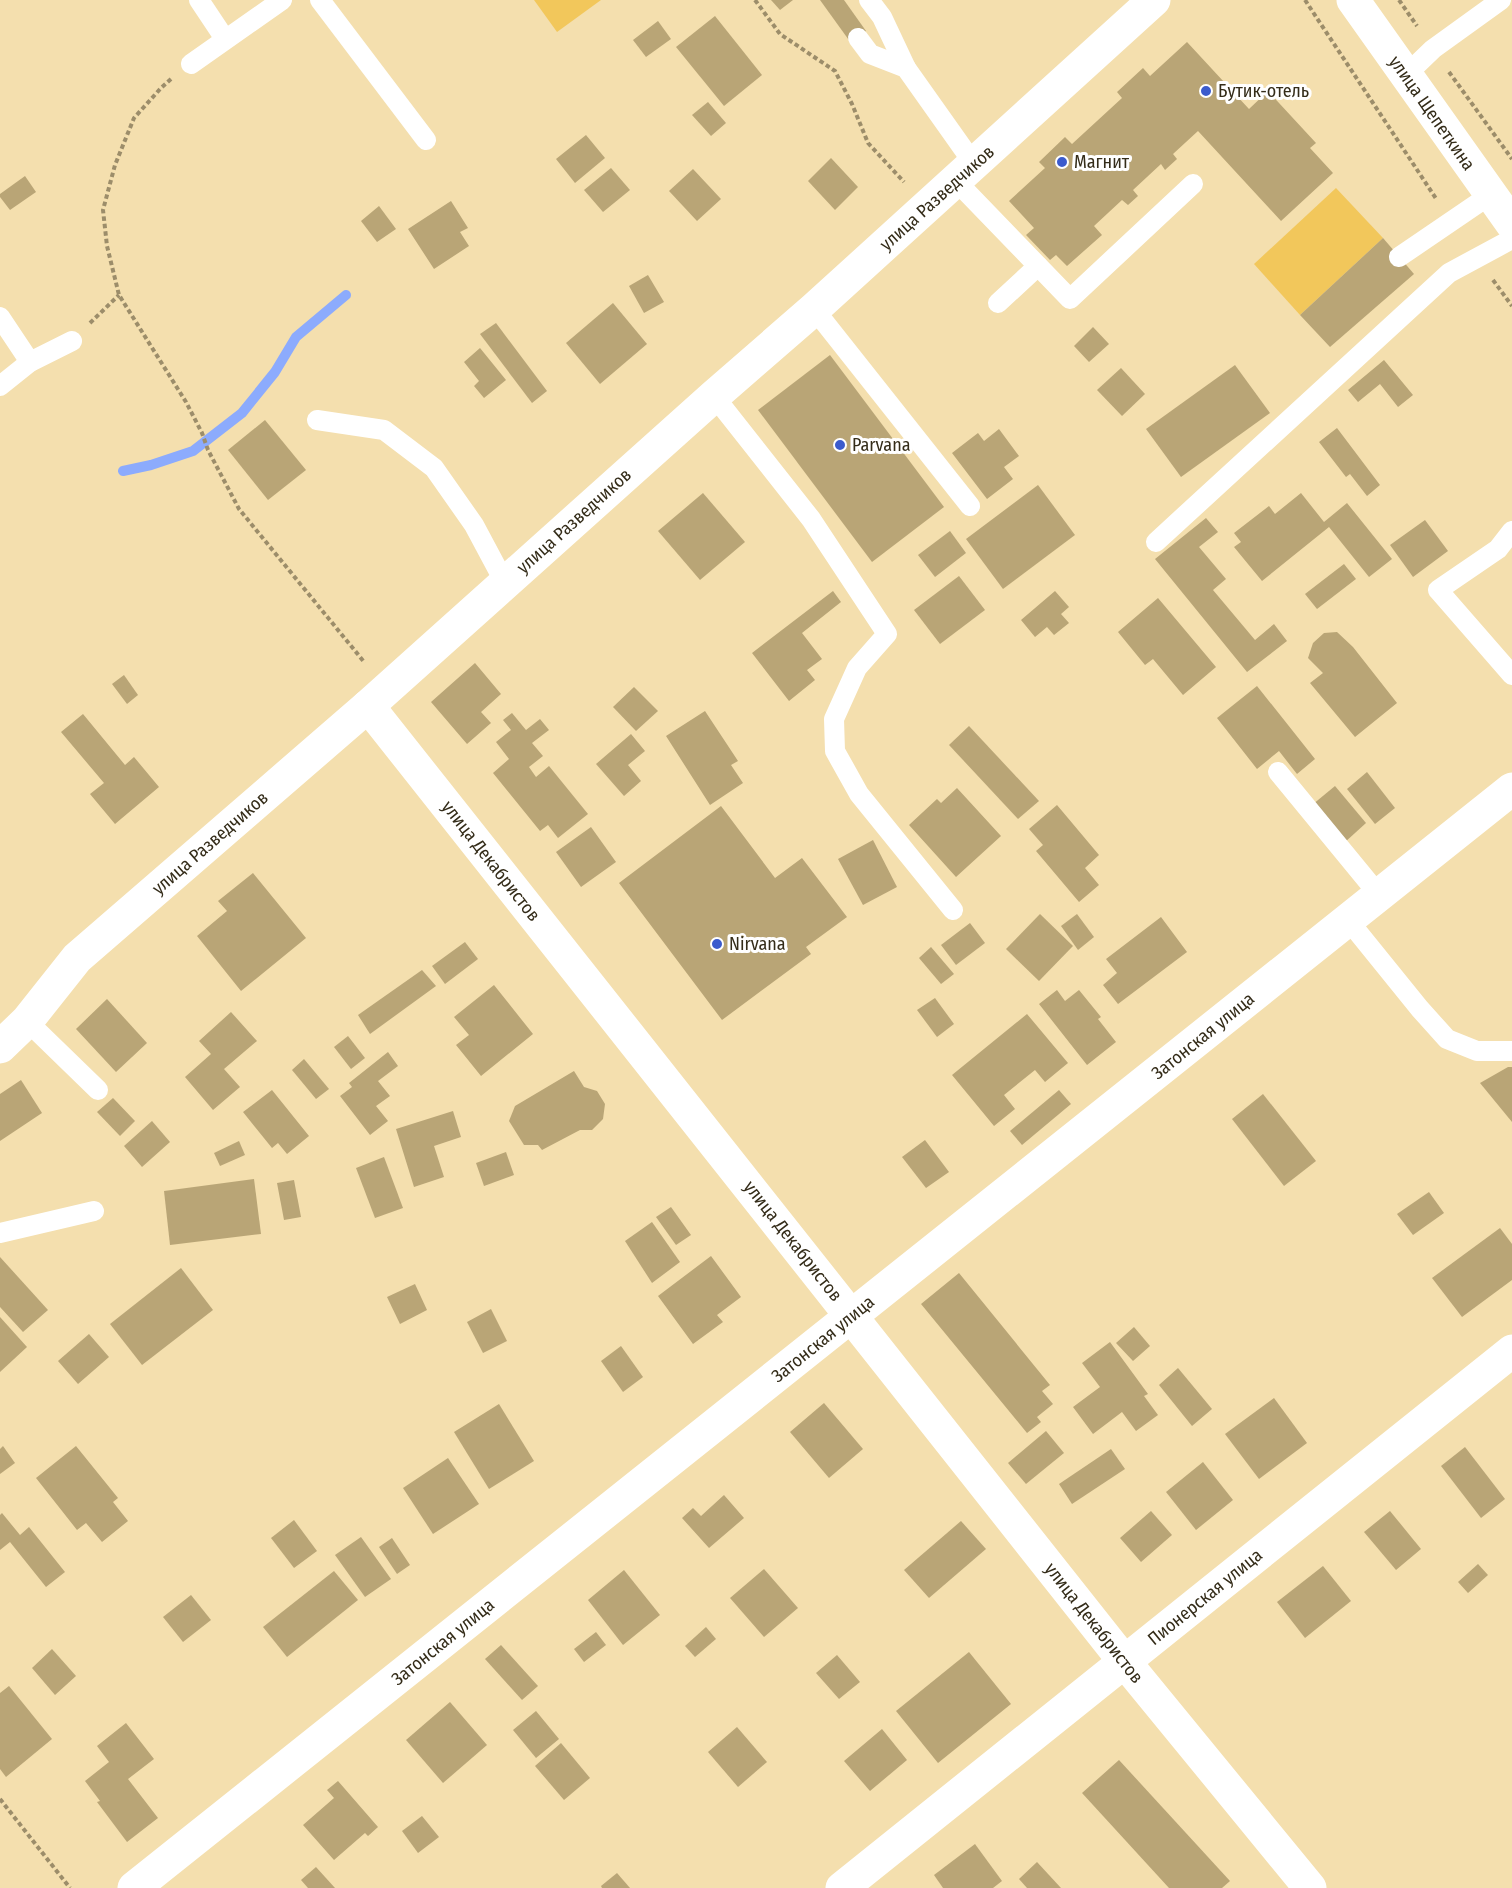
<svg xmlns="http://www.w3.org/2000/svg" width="1512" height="1888" font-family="'Fira Sans Condensed',sans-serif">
	<rect width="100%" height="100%" fill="#f4dfae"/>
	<g fill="#f2c75b">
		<polygon points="534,0 601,0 557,32"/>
		<polygon points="1336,188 1383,238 1300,315 1254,264"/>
	</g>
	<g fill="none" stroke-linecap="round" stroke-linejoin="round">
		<polyline stroke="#8cabfd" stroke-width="10" points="123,471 151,465 193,451 242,413 275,372 296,337 346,295"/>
	</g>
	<g fill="#b9a576">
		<polygon points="771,0 793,0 780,10"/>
		<polygon points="820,0 844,0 866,31 851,43"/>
		<polygon points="715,16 762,75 724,106 676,47"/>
		<polygon points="658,21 671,39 646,57 633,40"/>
		<polygon points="1187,42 1249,109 1268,91 1316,143 1310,148 1333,173 1281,221 1198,131 1173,154 1177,159 1165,170 1161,164 1133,190 1138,196 1128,205 1122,200 1094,226 1102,235 1067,266 1056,255 1050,260 1026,235 1034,228 1009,201 1045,168 1039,162 1065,137 1072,144 1122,98 1117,92 1143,68 1150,76"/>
		<polygon points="708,102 726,123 711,136 692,115"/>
		<polygon points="586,135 605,158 575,183 556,159"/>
		<polygon points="831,158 858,187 835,210 808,181"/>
		<polygon points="611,168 630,190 603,212 584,190"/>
		<polygon points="693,169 721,199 697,221 669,191"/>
		<polygon points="25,176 36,192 10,210 0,197 0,194"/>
		<polygon points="451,201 468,228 460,232 469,246 434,269 408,229"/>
		<polygon points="379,206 396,229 377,242 361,221"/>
		<polygon points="1383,238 1414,274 1330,347 1300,315"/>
		<polygon points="648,275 664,302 644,313 629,286"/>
		<polygon points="613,303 647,344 600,384 566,343"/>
		<polygon points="496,323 547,391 532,403 480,334"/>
		<polygon points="1093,327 1109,344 1089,362 1074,346"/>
		<polygon points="480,348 506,380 484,398 474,386 479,381 464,362"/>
		<polygon points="830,355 944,507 872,562 758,410"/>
		<polygon points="1384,360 1413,395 1398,407 1380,384 1358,402 1348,390"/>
		<polygon points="1235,365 1270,413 1181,477 1146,429"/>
		<polygon points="1121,368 1145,394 1122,416 1097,390"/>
		<polygon points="265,420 306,470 268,500 228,450"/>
		<polygon points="1337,428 1380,485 1367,496 1350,474 1346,477 1319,442"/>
		<polygon points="999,429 1019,456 1004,467 1013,479 987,499 952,453 978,433 984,441"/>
		<polygon points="1038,485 1075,535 1003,589 966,539"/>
		<polygon points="703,493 745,542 700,580 658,531"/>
		<polygon points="1301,493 1324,522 1347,503 1392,559 1369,577 1329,527 1262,581 1234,547 1241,542 1234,533 1269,506 1275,514"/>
		<polygon points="1206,518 1218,532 1199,547 1226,579 1213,590 1255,640 1274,624 1287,641 1247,672 1155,559"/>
		<polygon points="1425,520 1448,551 1413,577 1390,545"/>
		<polygon points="950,531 966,553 935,577 918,555"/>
		<polygon points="1344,564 1356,579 1317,609 1305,594"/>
		<polygon points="959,576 985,610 940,644 914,610"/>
		<polygon points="833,591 841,602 802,633 822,659 807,670 815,680 789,701 752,653"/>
		<polygon points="1055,591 1069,607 1061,614 1069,623 1054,635 1047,627 1035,637 1021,620"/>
		<polygon points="1158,598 1216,667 1183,695 1153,659 1145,665 1118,632"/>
		<polygon points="1337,632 1353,647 1397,703 1355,737 1310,683 1323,673 1308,658 1313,643 1324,633"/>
		<polygon points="475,663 501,694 481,712 491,723 467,744 431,702"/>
		<polygon points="124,675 138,695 127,704 112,684"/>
		<polygon points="1257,686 1315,759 1297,774 1279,751 1257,769 1217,718"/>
		<polygon points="634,687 658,711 636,731 613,707"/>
		<polygon points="705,711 738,761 731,765 743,783 710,805 666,736"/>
		<polygon points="512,713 526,730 540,719 549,730 532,743 543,756 529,767 536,777 549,766 588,814 558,838 548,825 540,831 493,773 509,759 496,742 511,730 503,720"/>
		<polygon points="83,714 125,765 134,757 159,787 115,824 90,794 104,783 61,732"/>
		<polygon points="969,726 1039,801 1018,819 949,745"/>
		<polygon points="631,734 645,751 628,765 641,781 624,796 596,764"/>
		<polygon points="1367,772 1395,808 1375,824 1347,789"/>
		<polygon points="1335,786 1366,823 1344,843 1312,805"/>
		<polygon points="957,788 1001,836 956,877 909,825 937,799 941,803"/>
		<polygon points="1057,805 1099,855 1085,868 1099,885 1079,902 1036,851 1043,845 1029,829"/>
		<polygon points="721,806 775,878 802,858 847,917 806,947 811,954 722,1020 619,883"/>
		<polygon points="591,827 616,862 581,887 556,852"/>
		<polygon points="873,840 897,887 863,905 838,859"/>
		<polygon points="253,873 306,938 241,991 197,936 227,911 218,901"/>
		<polygon points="1040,914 1073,946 1039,981 1006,949"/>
		<polygon points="1077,914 1094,937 1078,950 1061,926"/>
		<polygon points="1161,917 1187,952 1118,1004 1103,985 1117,973 1106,959"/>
		<polygon points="970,923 985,943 956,965 941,945"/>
		<polygon points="465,942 478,959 445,984 432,966"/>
		<polygon points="931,947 954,974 941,984 919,958"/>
		<polygon points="422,970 436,986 370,1034 358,1015"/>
		<polygon points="494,985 533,1034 481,1076 456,1045 469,1035 454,1017"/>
		<polygon points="1057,990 1065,1001 1079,990 1101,1017 1098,1019 1116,1042 1087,1065 1039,1004"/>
		<polygon points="935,998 954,1024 937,1037 917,1010"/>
		<polygon points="107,999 147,1043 116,1072 76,1029"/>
		<polygon points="231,1012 257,1041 224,1069 240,1087 213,1110 185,1077 211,1054 199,1041"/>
		<polygon points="1027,1014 1068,1063 1045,1082 1035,1070 1004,1095 1015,1109 994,1126 952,1075"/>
		<polygon points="348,1036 365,1058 351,1069 334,1047"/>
		<polygon points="388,1052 398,1066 378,1081 390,1096 376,1106 388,1121 370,1135 340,1096 352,1087 349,1083"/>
		<polygon points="304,1059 329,1089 316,1099 292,1070"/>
		<polygon points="1508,1067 1512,1067 1512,1122 1480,1083"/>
		<polygon points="574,1071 584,1087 597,1091 605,1104 603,1119 592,1130 580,1130 542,1150 538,1145 524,1145 509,1121 515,1106"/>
		<polygon points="21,1080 42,1113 0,1141 0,1094"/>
		<polygon points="272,1090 309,1136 287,1154 278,1143 272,1148 243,1112"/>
		<polygon points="1059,1090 1071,1104 1022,1145 1010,1131"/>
		<polygon points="1263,1094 1316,1161 1284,1186 1232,1119"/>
		<polygon points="113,1098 135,1121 120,1136 97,1112"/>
		<polygon points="453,1111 461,1137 434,1146 444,1177 414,1187 396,1129"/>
		<polygon points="152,1121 170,1142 142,1167 124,1146"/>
		<polygon points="925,1140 949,1172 926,1188 902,1157"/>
		<polygon points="239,1141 245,1155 220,1166 214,1153"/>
		<polygon points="506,1152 514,1175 484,1186 476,1163"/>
		<polygon points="384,1157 403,1208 375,1218 356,1168"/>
		<polygon points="254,1179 261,1234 170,1245 164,1191"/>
		<polygon points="294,1180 301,1217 284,1220 277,1183"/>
		<polygon points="1429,1192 1444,1213 1413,1235 1397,1214"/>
		<polygon points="671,1207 691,1235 676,1245 656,1217"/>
		<polygon points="652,1222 680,1262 652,1283 625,1241"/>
		<polygon points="1500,1228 1512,1244 1512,1280 1462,1317 1432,1278"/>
		<polygon points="711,1256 741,1297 717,1315 723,1322 693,1344 658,1296"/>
		<polygon points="0,1257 48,1310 23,1332 0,1307"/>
		<polygon points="181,1268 213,1310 142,1365 110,1324"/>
		<polygon points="959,1273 1050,1385 1042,1391 1053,1404 1037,1417 1041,1422 1027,1433 921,1304"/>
		<polygon points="415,1284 427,1310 400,1324 387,1297"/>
		<polygon points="491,1309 507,1341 483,1353 467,1322"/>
		<polygon points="0,1317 27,1347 0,1372"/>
		<polygon points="1134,1327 1150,1346 1133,1361 1116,1343"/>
		<polygon points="89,1334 109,1357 78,1384 58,1361"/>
		<polygon points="1110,1342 1148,1394 1144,1396 1158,1415 1136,1431 1122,1412 1093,1434 1073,1407 1100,1387 1082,1363"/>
		<polygon points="621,1346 643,1377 623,1392 601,1361"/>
		<polygon points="1178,1368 1212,1409 1192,1426 1159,1385"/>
		<polygon points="1274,1398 1307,1443 1259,1479 1225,1434"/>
		<polygon points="824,1403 863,1449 829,1478 790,1432"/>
		<polygon points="499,1404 534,1461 489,1489 454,1432"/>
		<polygon points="1046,1431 1064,1453 1026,1484 1008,1463"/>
		<polygon points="3,1446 15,1463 0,1474 0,1449"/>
		<polygon points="76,1446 118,1498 113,1502 128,1521 102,1542 86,1523 77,1530 36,1478"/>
		<polygon points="1465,1447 1505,1499 1481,1518 1441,1466"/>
		<polygon points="1111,1449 1125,1469 1072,1504 1059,1484"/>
		<polygon points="448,1458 479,1504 433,1534 403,1488"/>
		<polygon points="1203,1462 1233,1500 1196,1530 1166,1492"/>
		<polygon points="724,1495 744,1518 709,1548 682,1518 693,1508 701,1516"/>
		<polygon points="1151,1511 1172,1535 1141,1562 1120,1538"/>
		<polygon points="1390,1511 1421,1549 1396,1570 1364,1532"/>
		<polygon points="2,1513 20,1535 29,1527 65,1572 46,1587 10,1542 0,1550 0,1515"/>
		<polygon points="294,1520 317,1551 294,1568 271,1538"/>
		<polygon points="961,1521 986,1549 929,1598 904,1570"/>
		<polygon points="361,1537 391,1579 365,1597 335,1555"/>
		<polygon points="392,1538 410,1565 397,1574 379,1547"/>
		<polygon points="1478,1564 1488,1575 1468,1593 1458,1582"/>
		<polygon points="1323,1566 1351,1601 1305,1638 1277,1602"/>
		<polygon points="764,1569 798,1608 764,1637 730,1598"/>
		<polygon points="624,1570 660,1615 623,1645 588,1600"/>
		<polygon points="334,1571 358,1600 287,1657 263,1627"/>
		<polygon points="191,1595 211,1620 183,1642 163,1617"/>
		<polygon points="706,1627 716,1639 695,1657 685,1646"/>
		<polygon points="596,1632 606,1645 584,1662 574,1649"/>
		<polygon points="501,1645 538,1686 522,1700 485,1659"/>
		<polygon points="52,1649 76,1676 55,1695 32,1668"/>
		<polygon points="969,1652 1011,1704 938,1763 896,1711"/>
		<polygon points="837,1655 860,1682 839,1699 816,1673"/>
		<polygon points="9,1686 52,1739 6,1777 0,1769 0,1693"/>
		<polygon points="450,1702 487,1745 443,1783 406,1740"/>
		<polygon points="536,1711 559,1739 536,1758 513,1730"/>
		<polygon points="126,1723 154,1759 128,1779 158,1818 127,1842 97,1802 100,1801 85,1781 109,1762 97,1746"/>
		<polygon points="737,1727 767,1762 738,1787 708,1752"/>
		<polygon points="882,1729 907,1760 870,1791 844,1761"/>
		<polygon points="561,1743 590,1778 564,1800 535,1766"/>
		<polygon points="1119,1760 1230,1881 1222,1888 1169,1888 1082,1793"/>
		<polygon points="338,1781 378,1827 368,1836 365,1833 334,1860 303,1825 334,1798 327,1790"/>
		<polygon points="422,1816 439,1837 418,1853 402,1831"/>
		<polygon points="975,1844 1002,1881 993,1888 943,1888 934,1875"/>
		<polygon points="1037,1862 1061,1888 1027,1888 1019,1879"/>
		<polygon points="316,1867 335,1888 308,1888 301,1880"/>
		<polygon points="617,1873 630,1888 602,1888 601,1886"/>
	</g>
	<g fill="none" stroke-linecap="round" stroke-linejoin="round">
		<g stroke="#9c8d6a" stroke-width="4" stroke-dasharray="4.5 3" stroke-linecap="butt">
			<polyline points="755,0 780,34 835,71 852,104 868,143 904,182"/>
			<polyline points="1305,0 1437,200"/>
			<polyline points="1399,0 1417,26"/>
			<polyline points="1449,72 1512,159"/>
			<polyline points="171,79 161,88 134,118 115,165 103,210 107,246 119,295 186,402 202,433 208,450 239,509 365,663"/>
			<polyline points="1493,280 1512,306"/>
			<polyline points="90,323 119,295"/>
			<polyline points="0,1799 70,1888"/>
		</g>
		<g stroke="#fff" stroke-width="20">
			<polyline points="199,0 225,39"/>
			<polyline points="320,0 426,140"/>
			<polyline points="869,0 882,17 906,68"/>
			<polyline points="858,38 870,54 906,68 974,164"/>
			<polyline points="191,64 282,0"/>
			<polyline points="1406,75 1433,49 1501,0"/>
			<polyline points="956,181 1070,299 1193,184"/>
			<polyline points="1399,257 1490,195"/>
			<polyline points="998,303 1038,266"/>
			<polyline points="814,309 970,506"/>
			<polyline points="0,317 30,362"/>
			<polyline points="0,386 30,362 72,341"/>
			<polyline points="714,396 811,519 887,634 857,668 834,719 835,751 859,794 953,910"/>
			<polyline points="317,420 384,430 434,468 474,525 505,583"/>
			<polyline points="1512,531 1498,549 1438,590 1512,675"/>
			<polyline points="1156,542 1449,273 1512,239"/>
			<polyline points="1278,772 1379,895"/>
			<polyline points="1348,920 1420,1009 1447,1039 1477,1051 1512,1051"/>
			<polyline points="27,1021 98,1090"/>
			<polyline points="0,1233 94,1211"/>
		</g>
		<g stroke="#fff" stroke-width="33">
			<polyline points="368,706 1124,1661 1310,1888"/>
			<polyline points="0,1047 27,1021 77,958 368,706 714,396 814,309 1154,0"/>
			<polyline points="134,1888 1512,789"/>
			<polyline points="842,1888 1512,1351"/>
		</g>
		<polyline stroke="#fff" stroke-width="33" points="1353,0 1512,224"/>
	</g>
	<g fill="#3b5bcd" stroke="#fff" stroke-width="2">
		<circle cx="1206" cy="91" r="6"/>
		<circle cx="1062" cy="162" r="6"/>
		<circle cx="840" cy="445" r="6"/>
		<circle cx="717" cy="944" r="6"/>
	</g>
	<g text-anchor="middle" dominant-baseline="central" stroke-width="6" stroke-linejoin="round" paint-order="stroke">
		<g font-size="18" fill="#342c19" stroke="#fff" text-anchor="start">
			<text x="1218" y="91">Бутик-отель</text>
			<text x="1074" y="162">Магнит</text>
			<text x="852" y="445">Parvana</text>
			<text x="729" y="944">Nirvana</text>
		</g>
		<g font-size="18" fill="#342c19" stroke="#fff">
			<text transform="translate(1432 113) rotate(55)">улица Щепеткина</text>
			<text transform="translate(937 198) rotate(-42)">улица Разведчиков</text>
			<text transform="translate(574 521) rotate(-42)">улица Разведчиков</text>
			<text transform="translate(210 843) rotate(-41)">улица Разведчиков</text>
			<text transform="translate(491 861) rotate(52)">улица Декабристов</text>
			<text transform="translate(1203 1036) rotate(-39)">Затонская улица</text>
			<text transform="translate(793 1241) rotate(52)">улица Декабристов</text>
			<text transform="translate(823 1339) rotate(-39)">Затонская улица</text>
			<text transform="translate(1205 1597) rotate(-39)">Пионерская улица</text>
			<text transform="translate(1094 1623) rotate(52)">улица Декабристов</text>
			<text transform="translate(443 1642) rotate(-39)">Затонская улица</text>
		</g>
	</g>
</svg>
